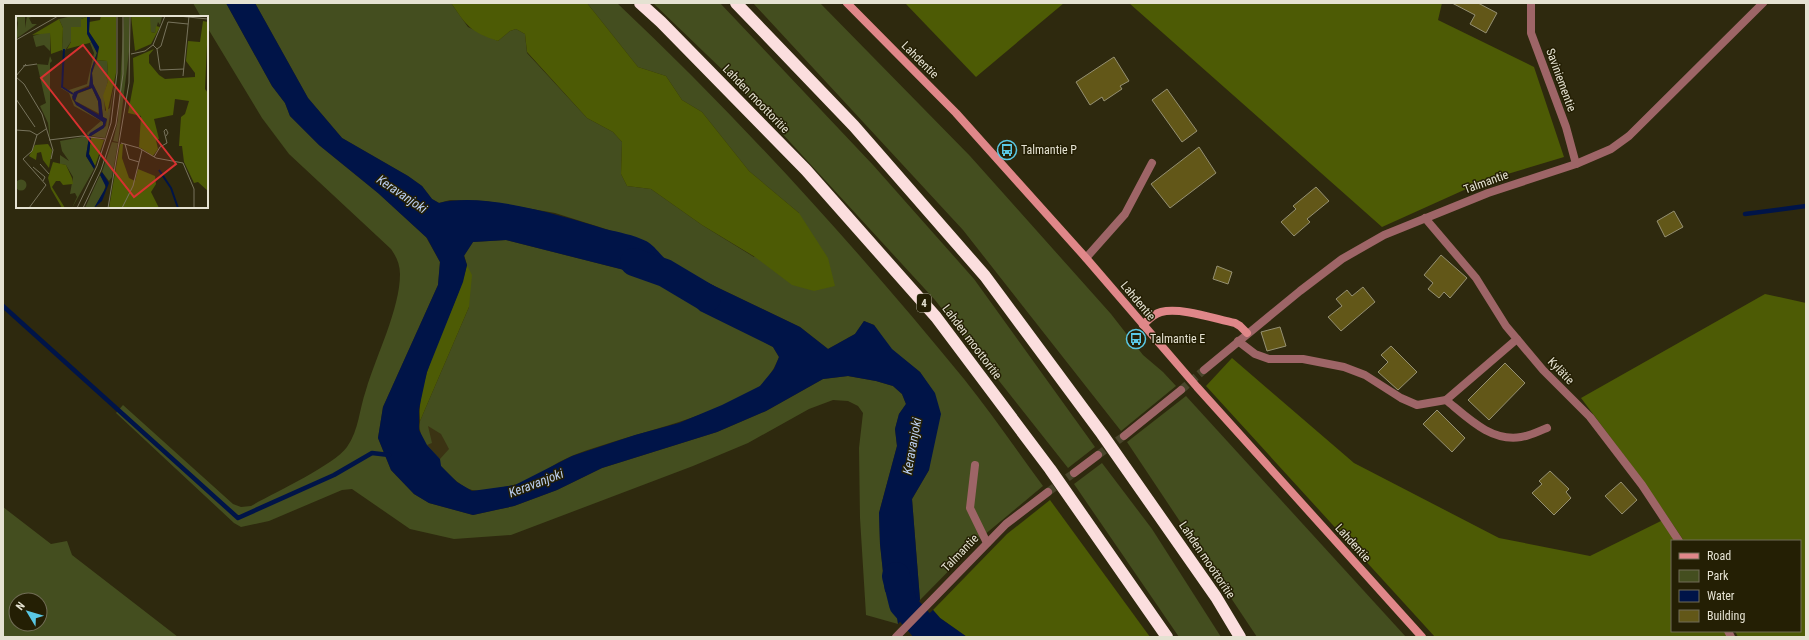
<svg xmlns="http://www.w3.org/2000/svg" width="1809" height="640" font-family="'Roboto Condensed',sans-serif">
	<rect width="100%" height="100%" fill="#2e290e"/>
	<g fill="#444e1f" fill-rule="evenodd">
		<path d="M 193,3 L 226,3 L 272,86 L 285,103 L 290,116 L 319,145 L 378,193 L 426,237 L 440,262 L 438,285 L 383,407 L 378,438 L 391,470 L 414,494 L 429,503 L 473,515 L 514,506 L 557,490 L 602,468 L 717,432 L 766,411 L 823,379 L 848,376 L 876,381 L 893,386 L 902,394 L 906,404 L 899,414 L 895,429 L 897,446 L 879,513 L 880,544 L 885,591 L 895,601 L 898,624 L 866,615 L 860,518 L 859,448 L 863,413 L 858,406 L 848,401 L 833,400 L 809,409 L 748,443 L 693,466 L 511,535 L 454,539 L 410,529 L 352,489 L 342,490 L 269,521 L 241,527 L 234,523 L 116,413 L 123,405 L 233,504 L 241,507 L 251,506 C 273,493 333,466 347,447 C 359,430 359,410 366,390 C 376,356 400,309 400,274 C 400,264 396,256 391,249 L 289,154 L 262,118 L 207,27 L 207,17 L 201,17 Z"/>
		<path d="M 255,3 L 451,3 L 468,27 L 498,41 L 510,31 L 516,29 L 525,34 L 527,53 L 587,118 L 613,132 L 622,142 L 621,174 L 627,186 L 651,189 L 702,225 L 754,257 L 799,213 L 749,171 L 702,112 L 682,100 L 666,76 L 638,67 L 587,3 L 617,3 C 741,120 856,247 964,379 C 992,414 1017,451 1043,486 L 983,536 L 920,600 L 912,499 L 929,470 L 934,393 L 920,372 L 891,349 L 874,325 L 864,321 L 855,334 L 828,349 L 800,327 L 704,281 L 692,280 L 666,262 L 647,242 L 555,213 L 486,201 L 450,200 L 439,203 L 432,199 L 422,186 L 408,176 L 342,138 L 308,98 Z"/>
		<polygon points="653,3 720,3 873,165 974,279 1095,447 1068,468 935,300 733,80"/>
		<polygon points="753,3 820,3 970,156 1111,314 1143,355 1163,372 1176,386 1121,431 963,230"/>
		<path d="M 506,240 L 644,275 L 683,293 L 689,299 L 773,347 L 779,357 C 775,367 768,380 759,387 C 702,422 635,432 574,455 C 553,463 535,480 514,485 C 505,487 480,492 472,490 C 455,486 422,448 420,430 C 419,427 420,423 420,421 L 469,307 L 467,265 L 464,255 L 473,242 Z"/>
		<polygon points="1186,396 1406,637 1257,637 1127,442"/>
		<polygon points="1102,463 1152,529 1221,637 1179,637 1074,484"/>
		<path d="M 3,507 L 51,544 L 67,541 L 72,555 L 178,637 L 3,637 ZM 16,600 L 40,600 L 40,624 L 16,624 Z"/>
	</g>
	<g fill="#4d5b05">
		<path d="M 451,3 L 587,3 L 638,67 L 666,76 L 682,100 L 702,112 L 749,171 L 799,213 L 828,258 L 835,286 L 814,291 L 792,285 L 755,257 L 702,225 L 651,189 L 627,186 L 621,174 L 622,142 L 613,132 L 587,118 L 527,52 L 525,34 L 516,29 L 510,31 L 498,41 C 470,32 467,26 451,3 Z"/>
		<polygon points="905,3 1064,3 976,77"/>
		<polygon points="1129,3 1442,3 1438,20 1534,67 1564,157 1484,181 1382,227"/>
		<path d="M 467,265 L 472,275 L 469,307 L 420,421 C 416,372 456,313 467,265 Z"/>
		<polygon points="1765,294 1806,303 1806,637 1738,637 1735,631 1800,631 1800,541 1684,541 1644,482 1581,398"/>
		<polygon points="1232,358 1354,463 1499,538 1590,556 1665,519 1677,541 1672,541 1672,631 1726,631 1729,637 1435,637 1206,386"/>
		<polygon points="1050,500 1150,637 967,637 940,618 933,610 1007,534"/>
	</g>
	<polygon fill="#3b3313" points="428,426 441,434 449,449 440,459 427,445 432,443"/>
	<g fill="#001448">
		<path d="M 226,3 L 255,3 L 308,98 L 342,138 L 408,176 L 422,186 L 432,199 L 439,203 C 485,192 560,215 605,229 C 618,232 634,235 646,241 C 656,246 664,261 675,267 L 665,285 L 644,275 L 506,240 L 473,242 L 464,256 L 467,265 L 463,282 L 427,372 L 419,409 L 419,430 L 427,445 L 440,459 L 441,466 L 457,482 L 472,491 L 515,485 L 572,456 L 635,435 L 679,423 L 722,405 L 760,386 L 774,369 L 779,357 L 773,347 L 700,311 L 683,293 L 669,287 L 680,271 L 692,280 L 704,281 L 800,327 L 828,349 L 855,334 L 864,321 L 874,325 L 892,349 L 920,372 L 935,393 L 941,414 L 929,470 L 912,499 L 920,600 L 898,624 L 895,601 L 885,591 L 880,544 L 879,513 L 897,446 L 895,429 L 899,414 L 906,404 L 902,394 L 893,386 L 876,381 L 848,376 L 823,379 L 766,411 L 717,432 L 602,468 L 557,490 L 514,506 L 473,515 L 429,503 L 414,494 L 391,470 L 378,438 L 383,407 L 438,285 L 440,262 L 427,238 L 378,193 L 319,145 L 290,116 L 285,103 L 272,86 Z"/>
		<polygon points="933,610 940,618 967,637 914,637 910,632"/>
	</g>
	<g fill="none" stroke-linecap="round" stroke-linejoin="round">
		<g stroke="#001448" stroke-width="4.5">
			<polyline points="1745,214 1806,206"/>
			<polyline points="3,306 238,518 334,475 372,453 389,455"/>
		</g>
		<g stroke="#001448" stroke-width="28">
			<polyline points="634,262 665,273 707,298"/>
			<polyline points="896,576 903,604 932,637"/>
		</g>
	</g>
	<g fill="#625718" stroke="#959072">
		<polygon points="1452,3 1478,3 1497,13 1486,33 1470,24 1475,15"/>
		<polygon points="1114,57 1129,81 1120,86 1122,89 1104,101 1102,97 1090,105 1076,82"/>
		<polygon points="1167,89 1197,131 1182,142 1152,100"/>
		<polygon points="1199,147 1216,173 1170,208 1151,184"/>
		<polygon points="1316,187 1329,201 1307,219 1310,222 1294,236 1281,222 1296,209 1293,206"/>
		<polygon points="1674,211 1683,227 1665,237 1657,221"/>
		<polygon points="1441,255 1467,278 1450,298 1444,292 1439,298 1428,289 1433,283 1424,275"/>
		<polygon points="1217,266 1232,272 1228,284 1213,279"/>
		<polygon points="1363,287 1375,302 1341,331 1328,317 1342,306 1336,299 1347,290 1352,296"/>
		<polygon points="1280,327 1286,346 1267,351 1261,332"/>
		<polygon points="1391,346 1417,372 1398,390 1378,372 1388,362 1381,355"/>
		<polygon points="1505,363 1525,383 1489,420 1468,400"/>
		<polygon points="1437,410 1465,438 1452,452 1423,424"/>
		<polygon points="1550,471 1569,489 1566,492 1571,498 1554,515 1532,493 1542,484 1539,481"/>
		<polygon points="1621,482 1637,500 1622,514 1605,496"/>
	</g>
	<g fill="none" stroke-linecap="round" stroke-linejoin="round">
		<g stroke="#49452b" stroke-width="8" stroke-dasharray="8 4" stroke-linecap="butt">
			<polyline points="1181,390 1204,370"/>
			<polyline points="1098,455 1124,436"/>
			<polyline points="1048,492 1074,473"/>
		</g>
		<g stroke="#9e6567" stroke-width="8">
			<polyline points="1086,258 1125,214 1152,163"/>
			<polyline points="1238,341 1255,354 1269,359 1303,359 1344,367 1365,375 1401,398 1417,405 1446,400 1517,339"/>
			<path d="M 1446,400 C 1468,418 1491,442 1521,437 C 1530,436 1539,431 1547,428"/>
			<polyline points="975,465 970,508 987,543"/>
		</g>
		<g stroke="#9e6567" stroke-width="8">
			<polyline points="1531,3 1531,33 1566,127 1576,164"/>
			<polyline points="1425,218 1476,278 1506,326 1543,370 1590,417 1642,485 1679,541"/>
			<polyline points="1204,370 1300,291 1342,259 1384,235 1488,193 1576,164 1611,149 1629,136 1763,3"/>
			<polyline points="1124,436 1181,390"/>
			<polyline points="1074,473 1098,455"/>
			<polyline points="1728,631 1731,637"/>
			<polyline points="896,637 1006,524 1048,492"/>
		</g>
		<g stroke="#e08789" stroke-width="8">
			<polyline points="847,3 956,113 1086,258 1197,387 1422,637"/>
			<path d="M 1143,325 C 1148,320 1153,314 1161,312 C 1181,307 1215,319 1235,323 L 1240,326 L 1247,333"/>
		</g>
		<g stroke="#fbdede" stroke-width="12">
			<polyline points="640,3 661,22 806,170 936,317 1050,469 1167,637"/>
			<polyline points="736,3 854,126 985,276 1102,434 1216,597 1240,637"/>
		</g>
	</g>
	<defs>
		<symbol id="bus-ring" viewBox="-11 -11 22 22"><circle r="9.5" fill="#241f04" stroke="#5ac8e5" stroke-width="1.5"/><path d="M-5-6H5V4H4V6H2V4H-2V6H-4V4H-5ZM-3.5-4V0h7V-4ZM-3.5 1.2v1.5H-2V1.2ZM2 1.2v1.5H3.5V1.2Z" fill="#5ac8e5"/></symbol>
	</defs>
	<g fill-rule="evenodd">
		<use href="#bus-ring" x="996" y="139" width="22" height="22"/>
		<use href="#bus-ring" x="1125" y="328" width="22" height="22"/>
	</g>
	<g text-anchor="middle" dominant-baseline="central" stroke-width="3" stroke-linejoin="round" paint-order="stroke">
		<rect fill="#241f04" stroke="#aba894" stroke-width="1" x="917" y="294" width="14" height="18" rx="3"/>
		<g font-size="11" font-weight="bold" fill="#e5e2d2">
			<text x="924" y="303">4</text>
		</g>
		<g font-size="12" fill="#e5e2d2" stroke="#241f04">
			<text transform="translate(920 60) rotate(45)">Lahdentie</text>
			<text transform="translate(1561 80) rotate(70)">Saviniementie</text>
			<text transform="translate(756 99) rotate(46)">Lahden moottoritie</text>
			<text transform="translate(1486 182) rotate(-20)">Talmantie</text>
			<text transform="translate(1138 301) rotate(50)">Lahdentie</text>
			<text transform="translate(972 342) rotate(53)">Lahden moottoritie</text>
			<text transform="translate(1561 371) rotate(46)">Kylätie</text>
			<text transform="translate(1353 543) rotate(48)">Lahdentie</text>
			<text transform="translate(960 553) rotate(-46)">Talmantie</text>
			<text transform="translate(1207 560) rotate(56)">Lahden moottoritie</text>
		</g>
		<g font-size="12" fill="#e5e2d2" stroke="#241f04" text-anchor="start">
			<text x="1021" y="150">Talmantie P</text>
			<text x="1150" y="339">Talmantie E</text>
		</g>
		<g font-size="13" font-style="italic" fill="#bbcff2" stroke="#241f04">
			<text transform="translate(402 194) rotate(34)">Keravanjoki</text>
			<text transform="translate(912 446) rotate(-80)">Keravanjoki</text>
			<text transform="translate(536 483) rotate(-21)">Keravanjoki</text>
		</g>
	</g>
	<g transform="translate(16 16)">
		<rect width="192" height="192" fill="#2e290e"/>
		<path d="M 0,0 L 9,0 L 9,12 L 11,0 L 18,0 L 13,2 L 16,8 L 21,8 L 0,23 L 2,7 ZM 56,0 L 71,1 L 65,3 L 65,11 L 48,36 L 46,34 L 47,12 L 43,3 ZM 108,0 L 113,0 L 113,36 L 102,126 L 97,125 L 102,104 ZM 134,0 L 146,1 L 144,9 L 142,6 L 139,17 L 135,16 L 133,7 ZM 30,16 L 34,17 L 34,35 L 28,29 L 20,31 L 17,20 ZM 77,26 L 81,37 L 75,54 L 74,69 L 60,75 L 56,83 L 61,89 L 87,106 L 87,109 L 72,120 L 71,117 L 85,105 L 58,90 L 53,77 L 45,72 L 46,58 L 46,71 L 53,74 L 71,68 L 78,37 L 74,27 ZM 34,40 L 36,45 L 34,47 L 34,123 L 32,107 L 24,90 L 30,87 L 21,48 L 32,49 ZM 81,44 L 91,45 L 92,56 L 90,61 L 92,65 L 88,79 L 89,95 L 94,92 L 100,57 L 92,112 L 89,122 L 75,120 L 90,110 L 91,103 L 87,101 L 85,84 L 77,68 L 76,57 ZM 76,72 L 82,85 L 84,98 L 59,85 L 61,78 ZM 66,121 L 73,121 L 70,140 L 78,153 L 56,192 L 61,181 L 59,177 L 54,178 L 57,161 L 50,149 L 44,148 L 44,139 L 53,145 L 46,135 L 44,125 ZM 96,126 L 102,127 L 96,161 L 93,165 L 86,156 ZM 84,159 L 90,166 L 88,176 L 78,192 L 69,192 ZM-0.5 169a5.5 5.5 0 1 1 11 0a5.5 5.5 0 1 1-11 0Z" fill="#444e1f"/>
		<path d="M 85,0 L 100,0 L 100,57 L 91,98 L 87,80 L 92,65 L 90,61 L 92,56 L 91,45 L 81,44 L 83,31 L 73,16 L 73,6 L 84,4 ZM 115,0 L 134,0 L 135,16 L 139,17 L 140,10 L 144,11 L 135,28 L 119,35 ZM 71,1 L 71,15 L 77,26 L 51,33 L 55,26 L 55,11 L 65,11 L 65,3 ZM 43,3 L 47,12 L 46,34 L 35,38 L 34,17 L 16,19 ZM 187,5 L 192,6 L 189,73 L 192,77 L 192,175 L 182,166 L 178,167 L 168,146 L 166,130 L 163,130 L 165,101 L 169,98 L 173,85 L 159,83 L 157,99 L 138,103 L 143,123 L 140,124 L 142,133 L 137,140 L 123,131 L 125,100 L 112,97 L 118,65 L 117,42 L 138,33 L 133,39 L 133,47 L 143,59 L 149,63 L 179,61 L 179,57 L 170,45 L 172,25 L 184,26 ZM 75,121 L 88,124 L 79,150 L 73,138 ZM 32,128 L 36,134 L 33,152 L 27,144 L 25,136 L 21,137 L 20,144 L 13,140 L 19,129 ZM 104,128 L 107,128 L 106,142 L 113,162 L 119,165 L 122,153 L 139,160 L 140,168 L 135,176 L 143,192 L 93,192 ZM 37,146 L 50,149 L 56,162 L 57,168 L 47,169 L 44,165 L 40,165 L 36,171 L 49,192 L 46,192 L 35,173 L 32,162 Z" fill="#4d5b05"/>
		<path d="M 71,0 L 74,0 L 73,16 L 83,31 L 76,57 L 77,68 L 85,84 L 87,101 L 91,103 L 88,112 L 75,120 L 72,120 L 74,117 L 87,109 L 87,106 L 60,89 L 56,81 L 58,76 L 73,71 L 75,54 L 81,37 L 71,18 ZM 76,72 L 82,85 L 83,99 L 59,85 L 62,77 ZM 73,121 L 75,121 L 73,138 L 79,150 L 78,153 L 70,140 ZM 86,156 L 93,167 L 86,185 L 78,192 L 90,171 L 84,159 Z" fill="#001448" fill-rule="evenodd"/>
		<path fill="none" stroke="#001448" stroke-width="2" d="M 48,33 L 46,71 L 57,78M 143,154 L 155,172 L 162,192"/>
		<path fill="none" stroke="#77735c" stroke-width="1" d="M 162,0 L 192,3M 0,24 L 42,0M 137,29 L 141,33 L 144,54 L 168,53M 141,33 L 145,30 L 152,6 L 172,8M 115,38 L 129,35 L 137,29 L 149,0M 7,50 L 21,48M 0,60 L 10,48M 167,60 L 173,0M 0,61 L 8,68 L 26,98 L 37,134 L 35,143M 0,83 L 19,111M 0,114 L 14,115 L 21,119M 33,124 L 66,120 L 89,123M 105,127 L 123,132 L 140,142 L 167,147 L 178,173 L 178,192M 109,128 L 113,143 L 123,146M 138,141 L 144,131 L 151,127 L 148,115 L 150,113 L 152,117 L 150,120M 24,148 L 33,158M 17,151 L 29,161 L 27,165M 13,192 L 30,169 L 7,143 L 16,135 L 21,119 L 30,113M 61,192 L 81,150 L 95,107 L 101,57 L 101,0M 67,192 L 85,154 L 100,108 L 107,58 L 107,0M 92,192 L 113,67 L 114,0M 106,192 L 117,170 L 126,134"/>
		<path fill="#d73130" fill-opacity="0.15" stroke="#d73130" stroke-width="2" d="M 67,29 L 160,148 L 118,181 L 25,62 Z"/>
		<rect width="192" height="192" fill="none" stroke="#e5e2d2" stroke-width="2"/>
	</g>
	<rect width="1809" height="640" fill="none" stroke="#e5e2d2" stroke-width="8"/>
	<rect x="1671" y="540" width="130" height="92" fill="#241f04" stroke="#716d56"/>
	<rect x="1679" y="553" width="20" height="6" fill="#e08789" stroke="#716d56"/>
	<text x="1707" y="560" font-size="12" fill="#e5e2d2">Road</text>
	<rect x="1679" y="570" width="20" height="12" fill="#444e1f" stroke="#716d56"/>
	<text x="1707" y="580" font-size="12" fill="#e5e2d2">Park</text>
	<rect x="1679" y="590" width="20" height="12" fill="#001448" stroke="#716d56"/>
	<text x="1707" y="600" font-size="12" fill="#e5e2d2">Water</text>
	<rect x="1679" y="610" width="20" height="12" fill="#625718" stroke="#716d56"/>
	<text x="1707" y="620" font-size="12" fill="#e5e2d2">Building</text>
	<g transform="translate(28 612) rotate(308)"><circle r="19" fill="#241f04" stroke="#716d56"/>
	<path d="M0-3L7 15L0 10L-7 15Z" fill="#5ac8e5"/>
	<text y="-6" font-size="11" font-weight="bold" text-anchor="middle" fill="#e5e2d2">N</text>
	</g>
</svg>
